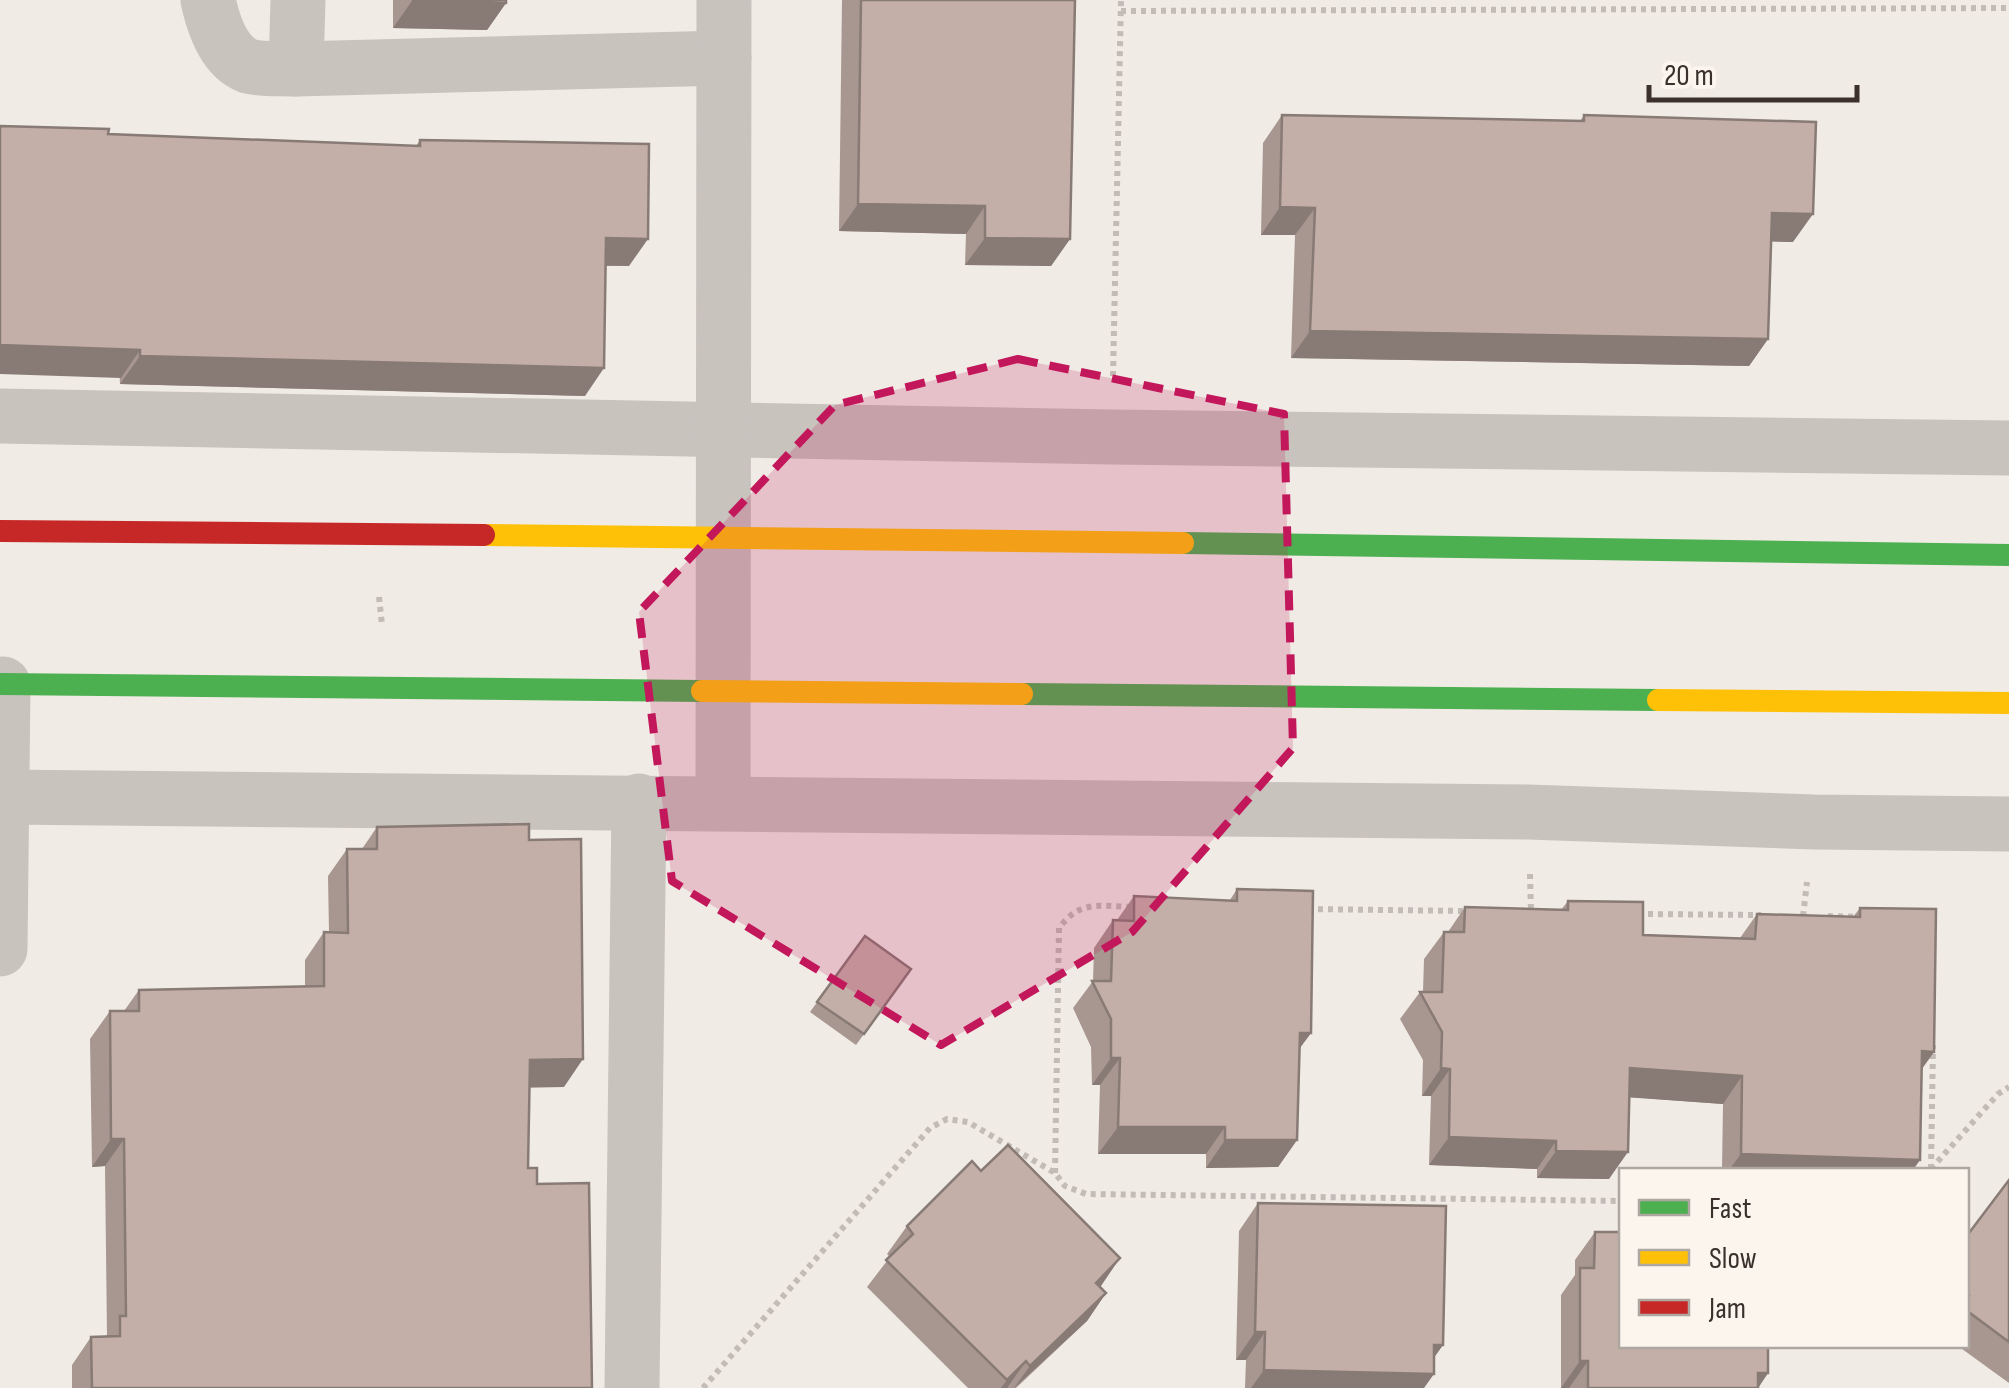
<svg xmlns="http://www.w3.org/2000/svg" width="2009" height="1388" font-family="'Sofia Sans Condensed',sans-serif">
	<rect width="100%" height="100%" fill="#f0ebe5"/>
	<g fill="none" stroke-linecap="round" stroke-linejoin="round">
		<g stroke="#c2bbb6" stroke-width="6" stroke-dasharray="5 5" stroke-linecap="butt">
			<polyline points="1121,11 2009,8"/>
			<polyline points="1113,376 1121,0"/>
			<polyline points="379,597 382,625"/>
			<polyline points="1530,874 1531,912"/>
			<polyline points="1308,909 1466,911"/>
			<polyline points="1638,914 1761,915"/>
			<polyline points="1803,916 1807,882"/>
			<polyline points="1828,916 1861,917"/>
			<polyline points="1931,1169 1933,1045"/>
			<polyline points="1931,1169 1998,1094 2009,1087"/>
			<path d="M 1055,1173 L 1059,928 C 1080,900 1098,906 1131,907"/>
			<polyline points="703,1388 930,1128 947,1119 968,1122 1055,1173 1065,1186 1086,1194 1622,1201"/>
		</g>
		<g stroke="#c9c3be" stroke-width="55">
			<path d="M 208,0 C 213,23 223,56 248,66 C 262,70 282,68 296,69 L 724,58"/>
			<polyline points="296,69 298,0"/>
			<polyline points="0,416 1112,437 2009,448"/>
			<polyline points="0,797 1528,812 1814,822 2009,824"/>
			<polyline points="723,802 724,0"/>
			<polyline points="0,949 3,684"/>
			<polyline points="632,1388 639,801"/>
		</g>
		<g stroke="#4caf50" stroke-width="22">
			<polyline points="1183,543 2009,555"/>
			<polyline points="0,684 702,691"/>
			<polyline points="1022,694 1658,700"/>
		</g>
		<g stroke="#ffc107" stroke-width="22">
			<polyline points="484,535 1183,543"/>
			<polyline points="702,691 1022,694"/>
			<polyline points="1658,700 2009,703"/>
		</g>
		<polyline stroke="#c62828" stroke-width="22" points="0,531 484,535"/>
	</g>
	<g fill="#a89690">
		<polygon points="393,0 506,0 506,3 487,30 393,28"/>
		<polygon points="842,0 1075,0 1070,239 1051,266 965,265 966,234 839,231"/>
		<polygon points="1282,115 1580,121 1584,115 1793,242 1771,241 1768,339 1749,366 1291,358 1295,235 1261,235 1263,143"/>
		<polygon points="108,134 416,146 420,140 629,266 606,266 585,396 120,384"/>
		<polygon points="377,827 529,840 564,1087 529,1087 528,1168 537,1184 592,1388 72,1388 72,1365 91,1337 106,1337 107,1335 105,1166 92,1167 90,1039 110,1011 124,1011 139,990 305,987 305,960 324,932 329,932 328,876 347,849 362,849"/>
		<polygon points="1237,889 1311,1033 1299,1049 1297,1140 1278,1167 1206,1168 1206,1154 1098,1154 1100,1085 1092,1085 1091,1047 1073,1008 1093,981 1094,948 1113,920 1117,920 1134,896 1230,900"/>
		<polygon points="1568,901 1643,935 1740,938 1757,914 1853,917 1860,908 1934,1052 1922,1069 1913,1170 1722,1170 1723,1104 1629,1097 1609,1179 1537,1178 1537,1169 1429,1165 1431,1096 1422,1096 1423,1060 1400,1019 1420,992 1423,992 1424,959 1444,932 1448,932 1465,907 1561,910"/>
		<polygon points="865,936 911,969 856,1045 810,1012"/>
		<polygon points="2009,1180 2009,1383 1958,1346 1966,1346 1966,1237"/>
		<polygon points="1258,1203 1443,1345 1434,1357 1424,1388 1245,1388 1246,1360 1236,1360 1239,1231"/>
		<polygon points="907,1226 1100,1287 1106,1293 1087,1321 1016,1388 968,1388 867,1287 890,1257 887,1254"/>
		<polygon points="1595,1232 1768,1373 1758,1388 1561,1388 1561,1295 1575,1275 1575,1260"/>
	</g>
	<g fill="#887a75">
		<polygon points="412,1 506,3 487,30 393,28"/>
		<polygon points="858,204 985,206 966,234 839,231"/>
		<polygon points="1280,207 1315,208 1295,235 1261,235"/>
		<polygon points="1772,213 1813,214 1793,242 1752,241"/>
		<polygon points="606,238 648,239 629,266 587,265"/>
		<polygon points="985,238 1070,239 1051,266 965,265"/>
		<polygon points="1310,331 1768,339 1749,366 1291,358"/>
		<polygon points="0,345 140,350 121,378 0,374"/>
		<polygon points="140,356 604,368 585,396 120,384"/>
		<polygon points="1300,1033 1311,1033 1291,1060"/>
		<polygon points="1922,1051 1934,1052 1914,1079"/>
		<polygon points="1111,1058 1120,1058 1100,1085 1092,1085"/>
		<polygon points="583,1059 564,1087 511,1088 530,1060"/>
		<polygon points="1441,1068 1450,1069 1431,1096 1422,1096"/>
		<polygon points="1630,1068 1742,1076 1723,1104 1610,1096"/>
		<polygon points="1118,1127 1225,1127 1206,1154 1098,1154"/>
		<polygon points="1449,1137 1556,1141 1537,1169 1429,1165"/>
		<polygon points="111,1139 124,1139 105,1166 92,1167"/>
		<polygon points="1225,1140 1297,1140 1278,1167 1206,1168"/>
		<polygon points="1556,1151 1628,1152 1609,1179 1537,1178"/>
		<polygon points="1741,1154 1920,1160 1913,1170 1729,1170"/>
		<polygon points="1120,1258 1101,1286 1076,1310 1096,1283"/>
		<polygon points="1106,1293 1087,1321 1014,1388 1030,1366"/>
		<polygon points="1255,1332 1265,1332 1246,1360 1236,1360"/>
		<polygon points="1434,1345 1443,1345 1423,1373"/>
		<polygon points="1026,1361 1007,1388 1001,1388 1007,1380"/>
		<polygon points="1580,1361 1588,1361 1569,1388 1561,1388"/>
		<polygon points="1264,1370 1434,1374 1424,1388 1251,1388"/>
		<polygon points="1758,1373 1768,1373 1758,1388"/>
	</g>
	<g fill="#c3afa7" stroke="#887a75" stroke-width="2.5">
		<polygon points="412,0 506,0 506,3"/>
		<polygon points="861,0 1075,0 1070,239 985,238 985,206 858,204"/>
		<polygon points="1282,115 1584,121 1584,115 1816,122 1813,214 1772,213 1768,339 1310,331 1315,208 1280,207"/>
		<polygon points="0,126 109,129 108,134 420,146 420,140 649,144 648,239 606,238 604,368 140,356 140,350 0,345"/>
		<polygon points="529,824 529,840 581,839 583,1059 530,1060 528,1168 537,1168 537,1184 589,1183 592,1388 92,1388 91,1337 120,1336 120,1316 126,1316 124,1139 111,1139 110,1011 139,1011 139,990 324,986 324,932 348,933 347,849 377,849 377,827"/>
		<polygon points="1237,889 1313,891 1311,1033 1300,1033 1297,1140 1225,1140 1225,1127 1118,1127 1120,1058 1111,1058 1111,1019 1092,981 1111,981 1113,920 1134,921 1134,896 1237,901"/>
		<polygon points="1568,901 1643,902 1643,935 1755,939 1757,914 1860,917 1860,908 1936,909 1934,1052 1922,1051 1920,1160 1741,1154 1742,1076 1630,1068 1628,1152 1556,1151 1556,1141 1449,1137 1450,1069 1441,1068 1442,1032 1420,992 1442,992 1444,932 1464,932 1465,907 1568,910"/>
		<polygon points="865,936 911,969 864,1034 817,1002"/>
		<polygon points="1008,1145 1120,1258 1096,1283 1106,1293 1030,1366 1026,1361 1007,1380 886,1260 913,1234 907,1226 972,1161 981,1171"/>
		<polygon points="2009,1180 2009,1342 1966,1310 1966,1299 1969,1296 1966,1294 1966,1237"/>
		<polygon points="1258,1203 1446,1206 1443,1345 1434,1345 1434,1374 1264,1370 1265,1332 1255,1332"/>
		<polygon points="1595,1232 1622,1232 1622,1346 1768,1346 1768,1373 1758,1373 1758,1388 1588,1388 1588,1361 1580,1361 1580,1268 1594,1268"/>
	</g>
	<path fill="#c2185b" fill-opacity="0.2" stroke="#c2185b" stroke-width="8" stroke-dasharray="20 12" stroke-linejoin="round" d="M 1018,359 L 1284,414 L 1293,748 L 1132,932 L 941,1045 L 672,881 L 639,612 L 835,405 Z"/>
	<rect x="1619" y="1168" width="350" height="180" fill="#fbf5ee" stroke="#aea6a0" stroke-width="2.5"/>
	<rect x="1639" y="1200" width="50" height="15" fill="#4caf50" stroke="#aea6a0" stroke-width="2.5"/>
	<text x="1709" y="1218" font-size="30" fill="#3b302b">Fast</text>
	<rect x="1639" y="1250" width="50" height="15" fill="#ffc107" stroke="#aea6a0" stroke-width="2.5"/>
	<text x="1709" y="1268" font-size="30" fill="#3b302b">Slow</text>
	<rect x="1639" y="1300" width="50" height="15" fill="#c62828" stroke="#aea6a0" stroke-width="2.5"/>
	<text x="1709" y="1318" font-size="30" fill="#3b302b">Jam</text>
	<path d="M1649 85v15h208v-15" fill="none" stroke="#3b302b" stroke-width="5"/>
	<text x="1664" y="85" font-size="30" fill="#3b302b" stroke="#fbf5ee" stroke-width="8" paint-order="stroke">20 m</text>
</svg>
